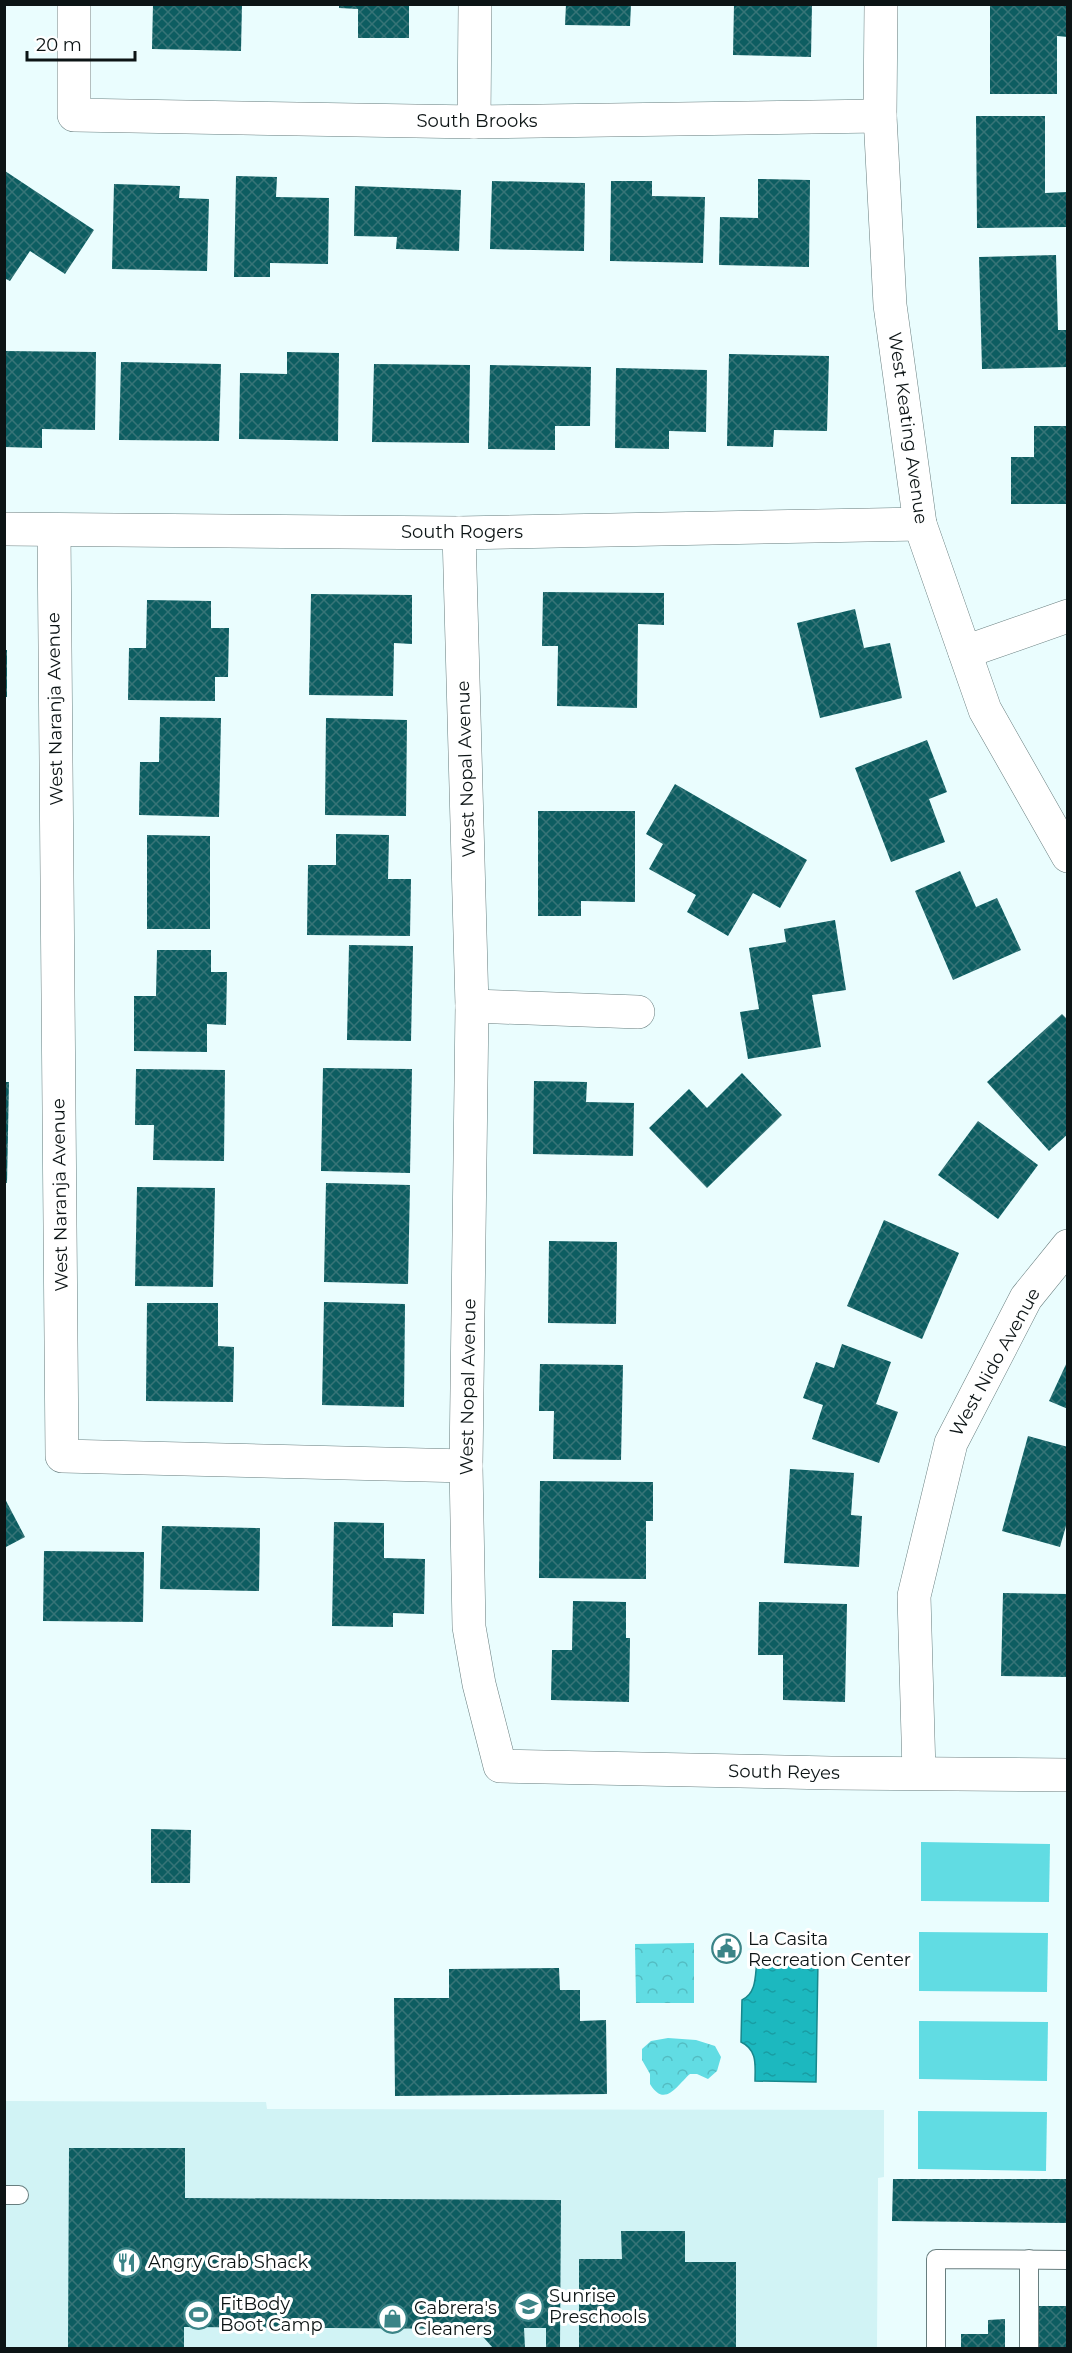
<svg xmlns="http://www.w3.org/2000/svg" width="1072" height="2353" font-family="Montserrat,sans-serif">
	<defs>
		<pattern id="park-crowns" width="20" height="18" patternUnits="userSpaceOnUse" patternTransform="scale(1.5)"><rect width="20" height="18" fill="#61dce3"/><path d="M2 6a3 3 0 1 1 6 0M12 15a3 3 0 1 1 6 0" fill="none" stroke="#53bcc2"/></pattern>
		<pattern id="water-ripples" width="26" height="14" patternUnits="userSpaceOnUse" patternTransform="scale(1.5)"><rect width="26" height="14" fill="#1cb8bf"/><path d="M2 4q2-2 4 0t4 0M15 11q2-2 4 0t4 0" fill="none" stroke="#189da3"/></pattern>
		<pattern id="building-cross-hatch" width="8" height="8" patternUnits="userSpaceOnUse" patternTransform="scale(1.5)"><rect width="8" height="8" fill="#0d5d61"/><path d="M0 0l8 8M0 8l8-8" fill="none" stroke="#377477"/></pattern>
	</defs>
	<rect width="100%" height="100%" fill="#eafdfe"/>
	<polygon fill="#d1f3f5" points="5,2101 266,2102 267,2109 884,2110 884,2177 878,2178 877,2348 5,2348"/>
	<g fill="#61dce3">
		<polygon points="921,1842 1050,1844 1049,1902 921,1901"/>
		<polygon points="919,1932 1048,1933 1047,1992 919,1991"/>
		<polygon points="919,2021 1048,2022 1047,2081 919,2079"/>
		<polygon points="918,2111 1047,2112 1046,2171 918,2169"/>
	</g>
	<g fill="url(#park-crowns)">
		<polygon points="694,1943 694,2003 636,2003 635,1944"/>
		<path d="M 668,2038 L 696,2040 L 715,2046 L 721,2057 L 717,2071 L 708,2079 L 697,2074 L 690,2074 C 678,2084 665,2109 650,2084 L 650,2074 L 642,2060 L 642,2049 L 651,2041 Z"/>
	</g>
	<path fill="url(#water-ripples)" stroke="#17878c" stroke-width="1.5" d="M 757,1960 L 818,1960 L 816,2082 L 755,2081 C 755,2066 758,2050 741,2042 L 742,2000 C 757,1993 755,1975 757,1960 Z"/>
	<g fill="url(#building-cross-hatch)">
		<polygon points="153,4 242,4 241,51 152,49"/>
		<polygon points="339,4 409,4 409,38 358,38 358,9 339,8"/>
		<polygon points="566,4 631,4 630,26 565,25"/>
		<polygon points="734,4 812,4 811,57 733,55"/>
		<polygon points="990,4 1068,4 1068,37 1057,36 1057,94 990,94"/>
		<polygon points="976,116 1045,116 1045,193 1068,192 1068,227 977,228"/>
		<polygon points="5,171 94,230 65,274 30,251 10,281 4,278"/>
		<polygon points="236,176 277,177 276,197 329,198 328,264 270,263 270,277 234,277"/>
		<polygon points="758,179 810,180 809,267 719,265 720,217 758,218"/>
		<polygon points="492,181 585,183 584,251 490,249"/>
		<polygon points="611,181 652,181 652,196 705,197 703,263 610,261"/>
		<polygon points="114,184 180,186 179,198 209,199 207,271 112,269"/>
		<polygon points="355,186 461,190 459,251 396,249 397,237 354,236"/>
		<polygon points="1056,255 1058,330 1068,330 1068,367 982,369 979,257"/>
		<polygon points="4,351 96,352 95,430 42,429 42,448 4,447"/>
		<polygon points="287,352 339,353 338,441 239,439 240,373 287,374"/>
		<polygon points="729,354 829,356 827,431 774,430 773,447 727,446"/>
		<polygon points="121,362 221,364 219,441 119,440"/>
		<polygon points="374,364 470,365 469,443 372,442"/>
		<polygon points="490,365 591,367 590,426 555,426 555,450 488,449"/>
		<polygon points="616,368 707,370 706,432 669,431 669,449 615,448"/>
		<polygon points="1034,426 1068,426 1068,504 1011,504 1011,457 1034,457"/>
		<polygon points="543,592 664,593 664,625 638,624 637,708 557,706 558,646 542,646"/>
		<polygon points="311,594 412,595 412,644 394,643 393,696 309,695"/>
		<polygon points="147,600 211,601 211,628 229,628 228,677 215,677 215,701 128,700 129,648 146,648"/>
		<polygon points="855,609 864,648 890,643 902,698 820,718 797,623"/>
		<rect x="4" y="650" width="3" height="47"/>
		<polygon points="160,717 221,718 219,817 139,815 140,762 159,762"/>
		<polygon points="326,718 407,720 406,816 325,815"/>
		<polygon points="927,740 947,792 929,799 945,842 891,862 855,768"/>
		<polygon points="675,784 807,860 780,908 753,893 728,936 687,912 696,895 649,869 663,844 646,834"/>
		<polygon points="538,811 635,811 635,902 581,901 581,916 538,916"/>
		<polygon points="336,834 389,835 388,879 411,879 410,936 307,935 308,865 336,865"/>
		<polygon points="147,835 210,836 210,929 147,929"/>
		<polygon points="960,871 976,907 997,898 1021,950 953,980 915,891"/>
		<polygon points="835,920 846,990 812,995 821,1047 748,1059 740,1012 759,1009 749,948 786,942 784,929"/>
		<polygon points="349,945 413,946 411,1041 347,1040"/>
		<polygon points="157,950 211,950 211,972 227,972 226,1025 207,1024 207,1052 134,1051 134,996 156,996"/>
		<polygon points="1062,1014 1068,1020 1068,1134 1049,1151 987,1082"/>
		<polygon points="323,1068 412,1069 410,1173 321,1171"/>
		<polygon points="136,1069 225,1070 224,1161 153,1160 154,1125 135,1125"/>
		<polygon points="742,1073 782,1115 707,1188 649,1128 689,1089 707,1108"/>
		<polygon points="534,1081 587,1082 586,1102 634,1103 633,1156 533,1154"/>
		<polygon points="4,1082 9,1082 7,1183 4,1183"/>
		<polygon points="978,1121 1038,1165 998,1219 938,1175"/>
		<polygon points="326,1183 410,1185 408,1284 324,1282"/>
		<polygon points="137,1187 215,1188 213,1287 135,1286"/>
		<polygon points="884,1220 959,1253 922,1339 847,1306"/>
		<polygon points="549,1241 617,1242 616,1324 548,1323"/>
		<polygon points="324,1302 405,1304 404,1407 322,1405"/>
		<polygon points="147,1303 218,1303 218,1346 234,1347 233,1402 146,1401"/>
		<polygon points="842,1344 891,1362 876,1404 898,1412 879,1463 812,1439 823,1405 803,1398 816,1362 834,1368"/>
		<polygon points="1068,1360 1068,1409 1049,1401"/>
		<polygon points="540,1364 623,1365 621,1460 553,1459 554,1411 539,1411"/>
		<polygon points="1028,1436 1068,1447 1068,1519 1060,1547 1002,1531"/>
		<polygon points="790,1469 854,1473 851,1515 862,1516 859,1567 784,1563"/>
		<polygon points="540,1481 653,1482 653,1521 646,1521 646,1579 539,1578"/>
		<polygon points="4,1497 25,1537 4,1548"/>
		<polygon points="334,1522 384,1523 384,1558 425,1559 424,1614 393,1613 393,1627 332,1626"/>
		<polygon points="162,1526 260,1528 259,1591 160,1589"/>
		<polygon points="44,1551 144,1552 143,1622 43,1621"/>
		<polygon points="1003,1593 1068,1594 1068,1677 1001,1676"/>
		<polygon points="573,1601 626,1602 626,1638 630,1638 629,1702 551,1700 552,1650 572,1650"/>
		<polygon points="759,1602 847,1604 845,1702 783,1700 783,1655 758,1655"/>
		<polygon points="151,1829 191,1830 190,1883 151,1883"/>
		<polygon points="559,1968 560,1990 580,1990 580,2021 606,2020 607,2094 395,2096 394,1998 449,1998 449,1969"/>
		<polygon points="69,2148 185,2148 185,2198 561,2200 560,2348 546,2348 546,2328 524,2328 525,2348 493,2348 476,2329 184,2327 184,2348 68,2348"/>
		<polygon points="893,2179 1068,2179 1068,2223 892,2221"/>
		<polygon points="621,2231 685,2231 685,2262 736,2262 736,2348 579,2348 579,2259 622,2259"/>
		<polygon points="1038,2306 1068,2306 1068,2348 1037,2348"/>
		<polygon points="1005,2319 1005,2348 961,2348 961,2334 988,2334 988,2320"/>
	</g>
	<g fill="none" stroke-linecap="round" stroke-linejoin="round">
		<defs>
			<g id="lane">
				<polyline points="4,2195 19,2195"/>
				<polyline points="936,2348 936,2259 1068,2260"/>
				<polyline points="1029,2348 1029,2259"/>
			</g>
			<g id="street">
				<polyline points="74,4 74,115 474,122 880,116"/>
				<polyline points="474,122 475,4"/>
				<polyline points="4,529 459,533 920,524"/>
				<polyline points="54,530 62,1456 466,1466"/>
				<polyline points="459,533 472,1006 466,1466 469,1627 479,1684 500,1766 831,1773 1068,1775"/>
				<polyline points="965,652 1068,616"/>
				<polyline points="472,1006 638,1012"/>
				<polyline points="919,1772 914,1596 951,1443 1026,1298 1068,1246"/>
			</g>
			<polyline id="secondary" points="881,4 880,116 890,305 920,524 985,710 1068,856"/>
		</defs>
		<use href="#lane" stroke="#687e7f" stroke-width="20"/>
		<use href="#street" stroke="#687e7f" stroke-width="34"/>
		<use href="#secondary" stroke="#687e7f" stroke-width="34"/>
		<use href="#lane" stroke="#fff" stroke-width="18"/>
		<use href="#street" stroke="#fff" stroke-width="33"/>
		<use href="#secondary" stroke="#fff" stroke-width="33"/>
	</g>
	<defs>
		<symbol id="civic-ring" viewBox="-11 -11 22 22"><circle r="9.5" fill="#fff" stroke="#3b8487" stroke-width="1.5"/><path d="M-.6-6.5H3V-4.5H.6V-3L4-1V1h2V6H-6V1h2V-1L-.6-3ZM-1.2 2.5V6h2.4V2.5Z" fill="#3b8487"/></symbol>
		<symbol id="restaurant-ring" viewBox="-11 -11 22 22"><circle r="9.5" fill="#fff" stroke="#3b8487" stroke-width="1.5"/><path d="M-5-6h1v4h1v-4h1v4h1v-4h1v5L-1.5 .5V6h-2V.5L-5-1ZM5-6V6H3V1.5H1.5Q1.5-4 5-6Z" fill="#3b8487"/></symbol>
		<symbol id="school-ring" viewBox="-11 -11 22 22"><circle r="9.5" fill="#fff" stroke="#3b8487" stroke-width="1.5"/><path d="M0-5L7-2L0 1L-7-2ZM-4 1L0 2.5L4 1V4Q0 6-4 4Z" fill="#3b8487"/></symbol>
		<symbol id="stadium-ring" viewBox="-11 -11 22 22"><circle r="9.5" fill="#fff" stroke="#3b8487" stroke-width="1.5"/><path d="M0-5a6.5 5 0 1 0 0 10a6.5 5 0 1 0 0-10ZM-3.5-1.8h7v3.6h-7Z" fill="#3b8487"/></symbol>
		<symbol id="shop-ring" viewBox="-11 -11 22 22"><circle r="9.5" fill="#fff" stroke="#3b8487" stroke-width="1.5"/><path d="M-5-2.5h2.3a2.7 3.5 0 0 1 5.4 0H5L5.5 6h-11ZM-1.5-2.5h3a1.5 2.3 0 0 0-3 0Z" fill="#3b8487"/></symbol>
	</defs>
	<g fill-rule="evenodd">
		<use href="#civic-ring" x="710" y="1932" width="33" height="33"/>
		<use href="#restaurant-ring" x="110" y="2246" width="33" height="33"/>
		<use href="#school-ring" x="512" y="2290" width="33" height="33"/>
		<use href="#stadium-ring" x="182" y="2298" width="33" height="33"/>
		<use href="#shop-ring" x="376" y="2302" width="33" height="33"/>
	</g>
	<g text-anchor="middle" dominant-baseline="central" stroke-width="6" stroke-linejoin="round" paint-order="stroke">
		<g font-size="18" fill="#0c1415" stroke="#fff">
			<text x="477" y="121">South Brooks</text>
			<text transform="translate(908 428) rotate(82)">West Keating Avenue</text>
			<text x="462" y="532">South Rogers</text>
			<text transform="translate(55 709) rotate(-91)">West Naranja Avenue</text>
			<text transform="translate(466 769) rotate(-92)">West Nopal Avenue</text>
			<text transform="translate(60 1195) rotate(-91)">West Naranja Avenue</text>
			<text transform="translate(995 1362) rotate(-61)">West Nido Avenue</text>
			<text transform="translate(468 1387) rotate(-89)">West Nopal Avenue</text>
			<text transform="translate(784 1772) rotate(1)">South Reyes</text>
		</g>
		<g font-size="18" fill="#0c1415" stroke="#fff" text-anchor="start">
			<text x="748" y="1939">La Casita<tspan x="748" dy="21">Recreation Center</tspan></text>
			<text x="148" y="2262">Angry Crab Shack</text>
			<text x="549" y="2296">Sunrise<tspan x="549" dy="21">Preschools</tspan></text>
			<text x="220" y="2304">FitBody<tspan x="220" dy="21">Boot Camp</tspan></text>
			<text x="414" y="2308">Cabrera's<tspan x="414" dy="21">Cleaners</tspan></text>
		</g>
	</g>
	<rect width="1072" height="2353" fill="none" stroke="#0c1415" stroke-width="12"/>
	<path d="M27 51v9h108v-9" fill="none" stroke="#0c1415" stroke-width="3"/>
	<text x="36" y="51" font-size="18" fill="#0c1415" stroke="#ffffff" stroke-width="4.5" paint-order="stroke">20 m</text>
</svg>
